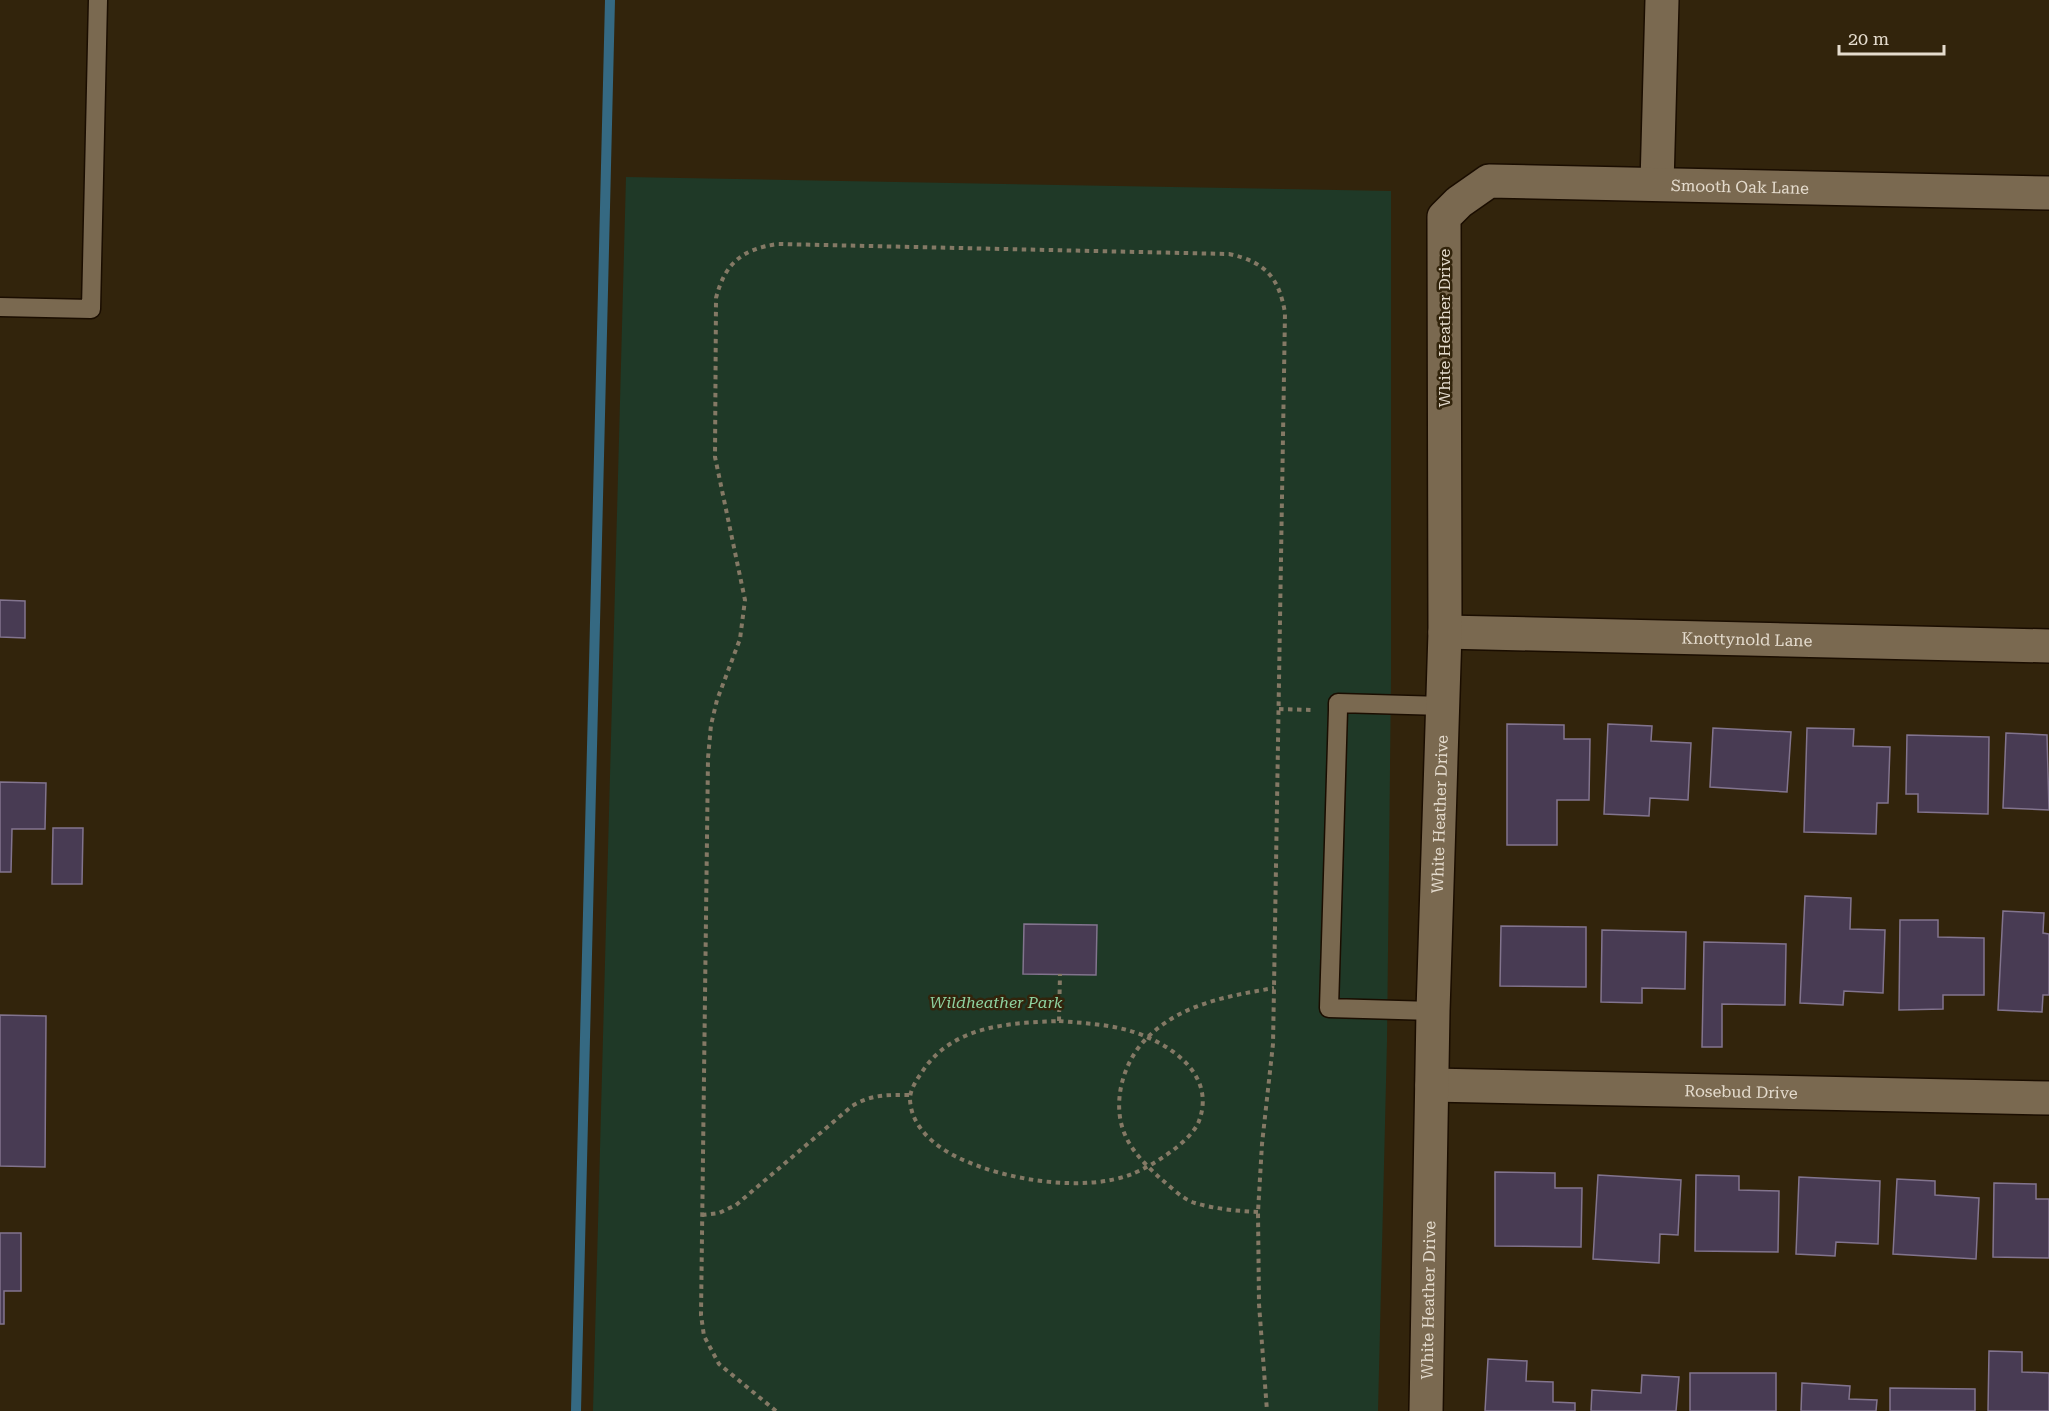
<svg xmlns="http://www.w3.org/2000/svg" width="2049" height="1411" font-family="'Roboto Serif',serif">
	<rect width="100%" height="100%" fill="#32240c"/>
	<polygon fill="#1f3927" points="626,177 1391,191 1391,677 1387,1041 1378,1411 593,1411"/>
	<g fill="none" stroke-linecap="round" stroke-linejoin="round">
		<polyline stroke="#356982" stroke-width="10" points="576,1411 610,0"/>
	</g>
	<g fill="#483b53" stroke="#82748e" stroke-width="1.5">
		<polygon points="0,600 25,601 25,638 0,637"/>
		<polygon points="1507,724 1564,725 1564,739 1590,739 1589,800 1557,800 1557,845 1507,845"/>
		<polygon points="1608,724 1652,726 1651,741 1691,743 1688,800 1650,798 1649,816 1604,814"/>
		<polygon points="1713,728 1791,732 1787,792 1710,787"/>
		<polygon points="1807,728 1854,729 1853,746 1890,747 1888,803 1877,803 1876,834 1804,832"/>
		<polygon points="2006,733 2047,735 2049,810 2003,808"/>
		<polygon points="1907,735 1989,737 1988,814 1918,812 1918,794 1906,794"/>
		<polygon points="0,782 46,783 45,829 12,829 11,872 0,872"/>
		<polygon points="53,828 83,828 82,884 52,884"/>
		<polygon points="1805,896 1851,898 1850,929 1885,930 1883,993 1844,991 1843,1005 1800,1003"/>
		<polygon points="2003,911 2044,913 2043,933 2049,934 2049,995 2043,995 2042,1012 1998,1010"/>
		<polygon points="1900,920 1938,920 1938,937 1984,938 1984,995 1943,995 1943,1009 1899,1010"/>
		<polygon points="1024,924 1097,925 1096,975 1023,974"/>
		<polygon points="1501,926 1586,927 1586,987 1500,986"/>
		<polygon points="1602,930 1686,932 1685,989 1642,988 1642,1003 1601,1002"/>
		<polygon points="1704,942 1786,944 1785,1005 1722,1004 1722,1047 1702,1047"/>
		<polygon points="0,1015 46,1016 45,1167 0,1166"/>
		<polygon points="1495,1172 1555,1173 1555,1188 1582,1188 1581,1247 1495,1246"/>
		<polygon points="1598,1175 1681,1180 1678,1235 1660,1234 1659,1263 1593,1259"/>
		<polygon points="1696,1175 1739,1176 1739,1190 1779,1191 1778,1252 1695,1251"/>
		<polygon points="1799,1177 1880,1181 1878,1244 1836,1242 1835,1256 1796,1254"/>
		<polygon points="1897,1179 1935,1181 1935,1195 1979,1198 1976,1259 1893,1254"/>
		<polygon points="1994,1183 2036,1184 2036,1199 2049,1199 2049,1258 1993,1257"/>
		<polygon points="0,1233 21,1233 21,1291 4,1291 4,1324 0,1324"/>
		<polygon points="1989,1351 2022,1352 2022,1372 2049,1373 2049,1411 1988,1411"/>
		<polygon points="1488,1359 1527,1361 1526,1381 1553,1382 1553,1402 1575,1403 1575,1411 1485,1411"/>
		<rect x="1690" y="1373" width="86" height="38"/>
		<polygon points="1642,1375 1679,1377 1676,1411 1591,1411 1592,1390 1641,1393"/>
		<polygon points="1802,1383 1850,1386 1849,1399 1877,1400 1876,1411 1801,1411"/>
		<polygon points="1890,1388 1975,1389 1975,1411 1890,1411"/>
	</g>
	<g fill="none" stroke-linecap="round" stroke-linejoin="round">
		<defs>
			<g id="lane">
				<polyline points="0,307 91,309 98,0"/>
				<polyline points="1433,1011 1329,1008 1338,710 1338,703 1443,706"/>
			</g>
			<g id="street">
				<polyline points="1657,184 1662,0"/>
				<path id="s1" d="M 1445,632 L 2049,646"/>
				<path id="s2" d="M 1432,1085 L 2049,1098"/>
				<path id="s3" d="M 1426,1411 L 1433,1011 L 1445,632 L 1444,217 L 1459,202 L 1489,181 L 2049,193"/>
			</g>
		</defs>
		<use href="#lane" stroke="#1a0d00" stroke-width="21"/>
		<use href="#street" stroke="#1a0d00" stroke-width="36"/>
		<g stroke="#847965" stroke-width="4" stroke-dasharray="4.5 4.5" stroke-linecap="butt">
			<polyline points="1279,709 1312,710"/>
			<path d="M 1059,1021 C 1082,1023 1105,1024 1127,1030 C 1167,1041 1217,1073 1199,1121 C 1191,1142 1152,1166 1132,1174 C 1084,1193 1004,1180 959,1158 C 935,1147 910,1126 910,1098 C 911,1087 918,1078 924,1069 C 955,1025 1010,1023 1059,1021 Z"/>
			<polyline points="1059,1021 1060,974"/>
			<path d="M 1258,1212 C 1237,1211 1215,1209 1195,1203 C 1182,1199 1171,1187 1161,1179 C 1148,1167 1134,1154 1126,1137 C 1111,1106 1122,1064 1145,1040 C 1179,1004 1228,996 1274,988"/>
			<path d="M 702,1215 L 719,1213 L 736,1205 L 852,1106 C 872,1094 888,1095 910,1095"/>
			<path d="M 776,1411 L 719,1364 L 704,1336 L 701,1315 L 708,758 L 711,725 L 717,700 L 740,639 L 745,600 L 715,457 L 716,298 C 725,263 742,249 778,244 L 1229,254 C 1265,262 1279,277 1285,313 L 1274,988 L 1273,1044 L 1262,1144 L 1258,1212 L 1259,1304 L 1267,1411"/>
		</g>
		<use href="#lane" stroke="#7a6950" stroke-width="18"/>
		<use href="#street" stroke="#7a6950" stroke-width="33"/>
	</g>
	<g text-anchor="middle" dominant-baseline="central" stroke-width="5" stroke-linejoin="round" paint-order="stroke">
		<g font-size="16" fill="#e5dcce" stroke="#32240c">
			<text stroke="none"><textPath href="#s3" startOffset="1503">Smooth Oak Lane</textPath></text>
			<text transform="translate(1444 328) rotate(-90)">White Heather Drive</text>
			<text stroke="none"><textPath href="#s1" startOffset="302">Knottynold Lane</textPath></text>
			<text stroke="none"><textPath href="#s3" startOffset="597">White Heather Drive</textPath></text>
			<text stroke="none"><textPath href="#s2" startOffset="309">Rosebud Drive</textPath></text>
			<text stroke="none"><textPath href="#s3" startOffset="111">White Heather Drive</textPath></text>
		</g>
		<g font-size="16" font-style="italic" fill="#8ed2a0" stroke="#32240c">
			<text x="996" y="1002">Wildheather Park</text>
		</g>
	</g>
	<path d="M1839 45v9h105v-9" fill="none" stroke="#e5dcce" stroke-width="3"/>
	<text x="1848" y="45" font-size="18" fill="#e5dcce" stroke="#32240c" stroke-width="4.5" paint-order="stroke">20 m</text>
</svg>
